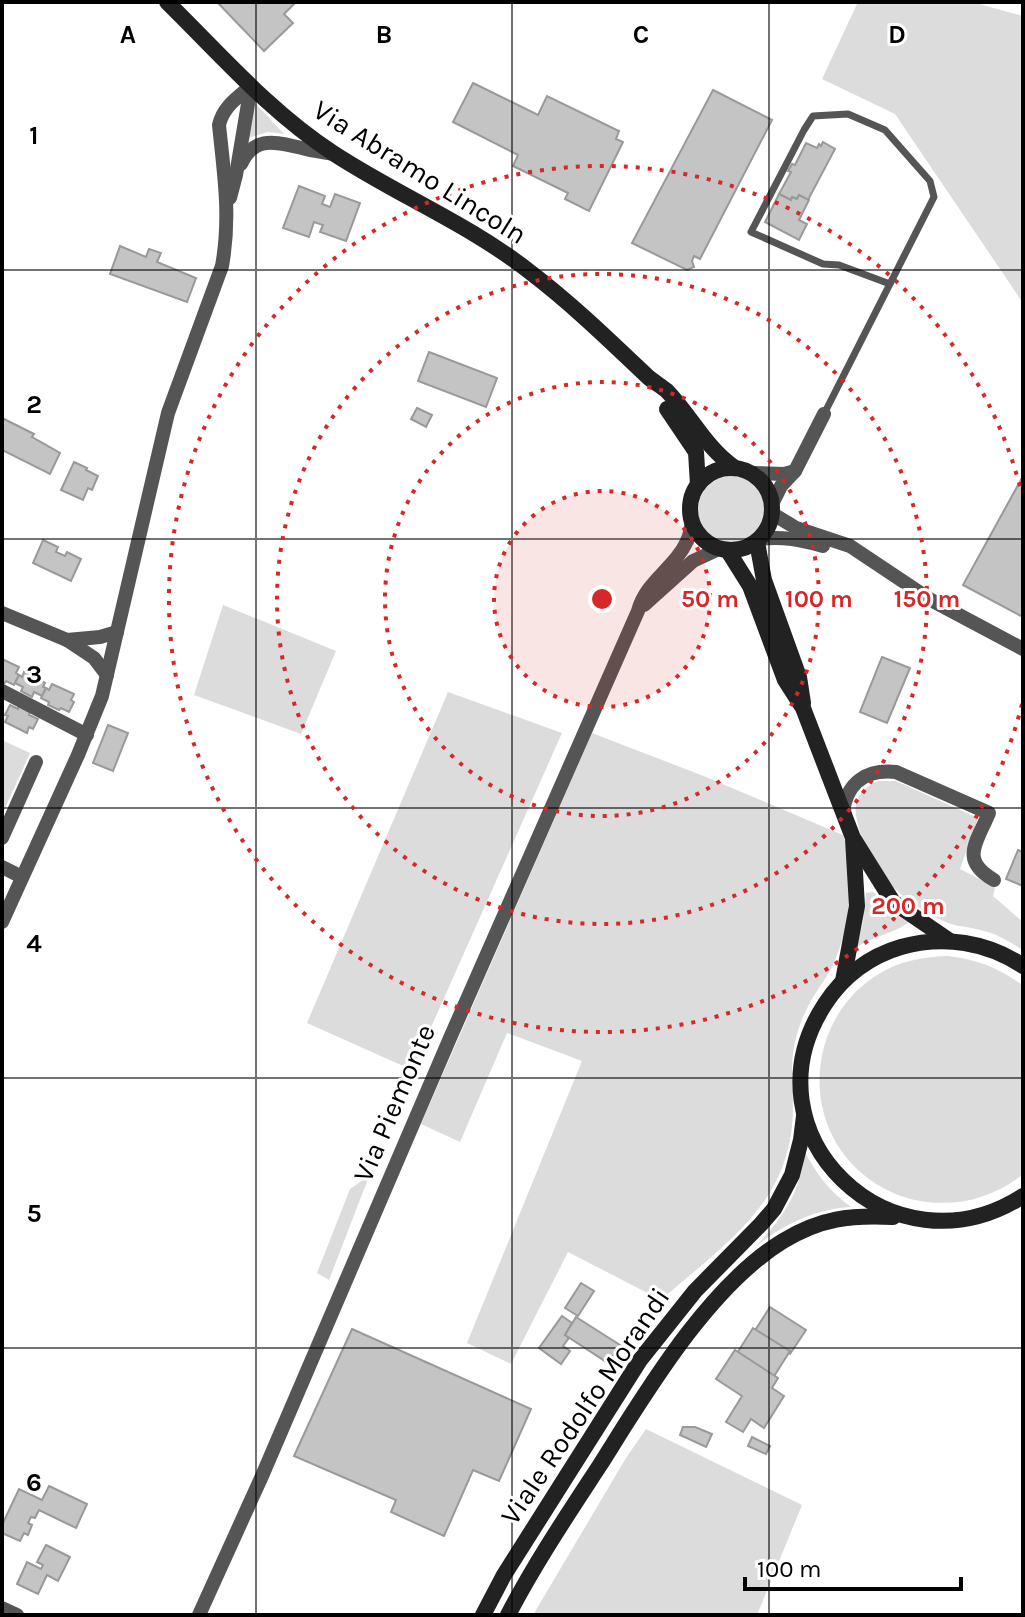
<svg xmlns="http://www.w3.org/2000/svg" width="1025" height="1617" font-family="Karla,sans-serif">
	<rect width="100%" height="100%" fill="#fff"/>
	<g fill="#dcdcdc">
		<polygon points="854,2 972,2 1023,16 1023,303 895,114 822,79 857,4"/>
		<polygon points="253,104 256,104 284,134 268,132 248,138"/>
		<circle cx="732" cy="510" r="34"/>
		<polygon points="223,605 336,651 301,734 194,695"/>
		<polygon points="448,692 562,733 412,1070 307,1023"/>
		<path d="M 592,733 L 701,775 L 843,835 C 856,874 850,934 830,971 C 826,978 821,984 817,991 C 805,1009 796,1031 793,1053 C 790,1077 795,1102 792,1126 C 790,1147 783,1170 772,1189 C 747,1232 698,1267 661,1300 L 568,1252 L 511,1364 L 467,1343 L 582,1061 L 507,1033 L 460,1142 L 421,1124 Z"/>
		<polygon points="2,740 30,753 2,815"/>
		<path d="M 878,781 L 896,781 L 978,818 L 960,869 L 995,887 L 993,896 L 1023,922 L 1023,950 C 1011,943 998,934 984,931 C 972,927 959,927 948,923 C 918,911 878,880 865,850 C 862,840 859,829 857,820 C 852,801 861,788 878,781 Z"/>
		<path d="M 873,892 L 909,922 C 897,932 872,937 857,947 L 863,922 L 866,893 Z"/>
		<path d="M 947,956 C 976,959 1000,968 1023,986 L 1023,1174 C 996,1196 962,1206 927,1202 C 899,1199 872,1185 852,1164 C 800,1108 812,1016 877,975 C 899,961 922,957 947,956 Z"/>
		<path d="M 805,1152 C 817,1175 830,1192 851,1207 C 815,1209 785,1224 756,1246 C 784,1217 800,1192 805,1152 Z"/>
		<polygon points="366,1178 368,1179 329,1280 317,1273 350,1189"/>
		<polygon points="646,1429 802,1505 757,1615 533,1615 626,1458"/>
	</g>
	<g fill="#c4c4c4" stroke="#999" stroke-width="2">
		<polygon points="217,2 296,2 284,14 293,23 264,51"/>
		<polygon points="473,83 538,115 547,96 619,131 616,139 623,142 589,211 565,199 568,193 513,166 518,155 453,122"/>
		<polygon points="713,90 772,120 700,259 694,256 692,261 694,267 687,270 632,243"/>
		<polygon points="823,142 835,149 808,200 799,195 797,199 792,197 791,200 779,194 791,172 788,171 792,164 795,165 806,143 817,148 819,144 821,146"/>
		<polygon points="299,186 325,196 322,204 330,207 335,194 360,203 346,241 320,232 323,225 314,222 309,237 283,228"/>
		<polygon points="779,194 791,200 792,197 797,199 799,195 809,200 799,220 807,224 799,240 765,222"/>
		<polygon points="120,246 146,257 149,249 161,253 157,262 196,278 187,302 110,274"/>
		<polygon points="429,352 497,378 486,407 418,381"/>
		<polygon points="417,408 432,415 426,427 411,419"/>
		<polygon points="2,418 34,434 32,437 60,453 50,474 2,450"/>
		<polygon points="74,462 87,468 86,470 98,476 92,490 88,488 83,500 61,490"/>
		<polygon points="1023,476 1023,617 963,585"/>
		<polygon points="43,540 58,547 56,552 65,556 67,552 81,559 71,581 33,563"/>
		<polygon points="882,657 910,668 887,723 860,712"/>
		<polygon points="2,659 19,667 16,673 19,675 14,685 6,681 4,684 2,682"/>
		<polygon points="24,672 45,683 43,687 46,688 42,696 34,692 32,697 21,691 23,687 15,683 19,675 22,677"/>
		<polygon points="52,684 74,694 71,700 74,702 69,712 61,708 59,710 48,705 49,702 41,698 46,688 49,690"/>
		<polygon points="10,705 18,709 19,706 30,712 29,715 38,719 33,729 29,727 27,733 5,722 8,716 5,715"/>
		<polygon points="108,725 128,733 113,771 93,763"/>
		<polygon points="1018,850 1023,852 1023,886 1006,879"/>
		<polygon points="581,1283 594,1291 578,1316 565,1308"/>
		<polygon points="770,1307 806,1330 790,1354 754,1332"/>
		<polygon points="562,1316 572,1323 565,1335 569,1338 563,1346 570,1351 561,1364 539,1348"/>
		<polygon points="576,1317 620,1345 608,1363 565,1335"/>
		<polygon points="753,1328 790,1351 771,1381 734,1358"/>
		<polygon points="352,1329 531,1409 499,1481 473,1470 444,1536 391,1512 396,1500 294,1456"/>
		<polygon points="735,1350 778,1378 772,1388 784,1396 764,1428 751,1419 743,1432 726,1422 742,1396 716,1379"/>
		<polygon points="683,1427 695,1427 712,1434 706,1447 680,1435"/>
		<polygon points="752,1437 770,1446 766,1454 748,1446"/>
		<polygon points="49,1486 87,1504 76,1528 39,1510 35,1518 31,1517 28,1523 32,1525 28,1535 24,1533 20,1541 2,1533 2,1525 19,1489 42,1500"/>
		<polygon points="46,1545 70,1557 58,1581 47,1575 38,1594 17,1584 27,1562 41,1569 43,1565 37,1562"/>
	</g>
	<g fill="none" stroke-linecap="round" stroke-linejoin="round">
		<polyline stroke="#555" stroke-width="7" points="824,414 934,197 930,181 885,130 848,114 813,116 804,130 751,232 823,264 839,265 890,284"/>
		<g stroke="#555" stroke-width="14">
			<path d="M 241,164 C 255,134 277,143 302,148 C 312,151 323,152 334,154"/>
			<polyline points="230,198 236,175 251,86"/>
			<polyline points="752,473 784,474 795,471"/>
			<polyline points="773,502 781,486 795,471 824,414"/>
			<polyline points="773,514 796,528 850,546 931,600 1023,649"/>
			<path d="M 760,539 C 783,536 801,540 823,546"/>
			<polyline points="644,605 693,561 719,549"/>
			<polyline points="2,613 67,640 94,658 107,675"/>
			<polyline points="67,640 100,637 117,632"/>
			<polyline points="2,691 87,735"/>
			<path d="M 843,812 C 847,782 867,769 896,772 L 989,813 C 977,842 959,860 994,880"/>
			<polyline points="2,838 36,762"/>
			<polyline points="2,867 22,877"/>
			<path d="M 2,922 L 78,755 L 102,696 L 168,413 L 222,266 C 231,217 224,174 219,125 C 223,107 237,98 251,86"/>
			<polyline points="2,1608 17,1615"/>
			<path d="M 199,1615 L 262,1476 L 450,1038 L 638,611 C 646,581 675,568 687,541 C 690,535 691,528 692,522"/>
		</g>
		<g stroke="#222" stroke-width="16">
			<path d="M 167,2 C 220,54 270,112 333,153 C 397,195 469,224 530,272 C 572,304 609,340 648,377 C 654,382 661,386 667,391 C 692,417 705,447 735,468"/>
			<polyline points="667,409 696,452 698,485"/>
			<circle cx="731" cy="509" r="41"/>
			<polyline points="757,542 764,580 799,677 803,703"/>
			<polyline points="728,551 750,586 785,680 803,708 853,838 893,902 950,941"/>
			<path d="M 1023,966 C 987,942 944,935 901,947 C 870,956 843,976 825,1004 C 740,1134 892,1280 1023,1196"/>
			<polyline points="843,981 857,906 853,839"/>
			<polyline points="483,1615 504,1575 640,1360 695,1291 761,1224 774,1209 792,1175 801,1140 804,1116"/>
			<path d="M 508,1615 C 535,1563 568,1514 600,1465 C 646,1392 708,1287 783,1241 C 821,1218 850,1215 893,1217"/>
		</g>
	</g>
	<path fill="none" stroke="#000" stroke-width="2" stroke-opacity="0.55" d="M 256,2 L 256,1615M 512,2 L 512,1615M 769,2 L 769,1615M 2,270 L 1023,270M 2,539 L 1023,539M 2,808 L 1023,808M 2,1078 L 1023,1078M 2,1348 L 1023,1348"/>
	<circle cx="602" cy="599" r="108" fill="#d62828" fill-opacity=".12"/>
	<g fill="none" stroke="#d62828" stroke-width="4" stroke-dasharray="4 8">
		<circle cx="602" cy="599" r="108"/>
		<circle cx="602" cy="599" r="217"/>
		<circle cx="602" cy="599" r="325"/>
		<path d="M1022 704A433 433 0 1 1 1022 494"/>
	</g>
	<g text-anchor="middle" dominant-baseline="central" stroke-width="6" stroke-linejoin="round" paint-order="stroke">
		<g font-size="28" fill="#000" stroke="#fff">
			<text transform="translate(420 172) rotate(32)">Via Abramo Lincoln</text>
			<text transform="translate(394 1103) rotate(-67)">Via Piemonte</text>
			<text transform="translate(585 1406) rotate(-56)">Viale Rodolfo Morandi</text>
		</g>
	</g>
	<g font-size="26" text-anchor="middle" font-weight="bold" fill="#000" stroke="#fff" stroke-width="6" stroke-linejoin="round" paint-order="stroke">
		<text x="128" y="43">A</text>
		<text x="384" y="43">B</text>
		<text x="641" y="43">C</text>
		<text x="897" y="43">D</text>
		<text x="34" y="144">1</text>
		<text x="34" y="413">2</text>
		<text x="34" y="683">3</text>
		<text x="34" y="952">4</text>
		<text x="34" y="1222">5</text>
		<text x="34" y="1491">6</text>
	</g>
	<circle cx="602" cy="599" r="12" fill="#d62828" stroke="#fff" stroke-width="4"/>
	<g font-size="24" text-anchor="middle" font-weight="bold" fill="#d62828" stroke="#fff" stroke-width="6" stroke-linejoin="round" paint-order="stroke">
		<text x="710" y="607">50 m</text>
		<text x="819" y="607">100 m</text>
		<text x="927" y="607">150 m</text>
		<text x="908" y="914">200 m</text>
	</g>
	<rect width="1025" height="1617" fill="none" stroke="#000000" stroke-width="8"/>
	<path d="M745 1577v12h216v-12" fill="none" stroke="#000000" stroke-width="4"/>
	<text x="757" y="1577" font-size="24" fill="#000000" stroke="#ffffff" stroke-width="6" paint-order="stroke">100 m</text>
</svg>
